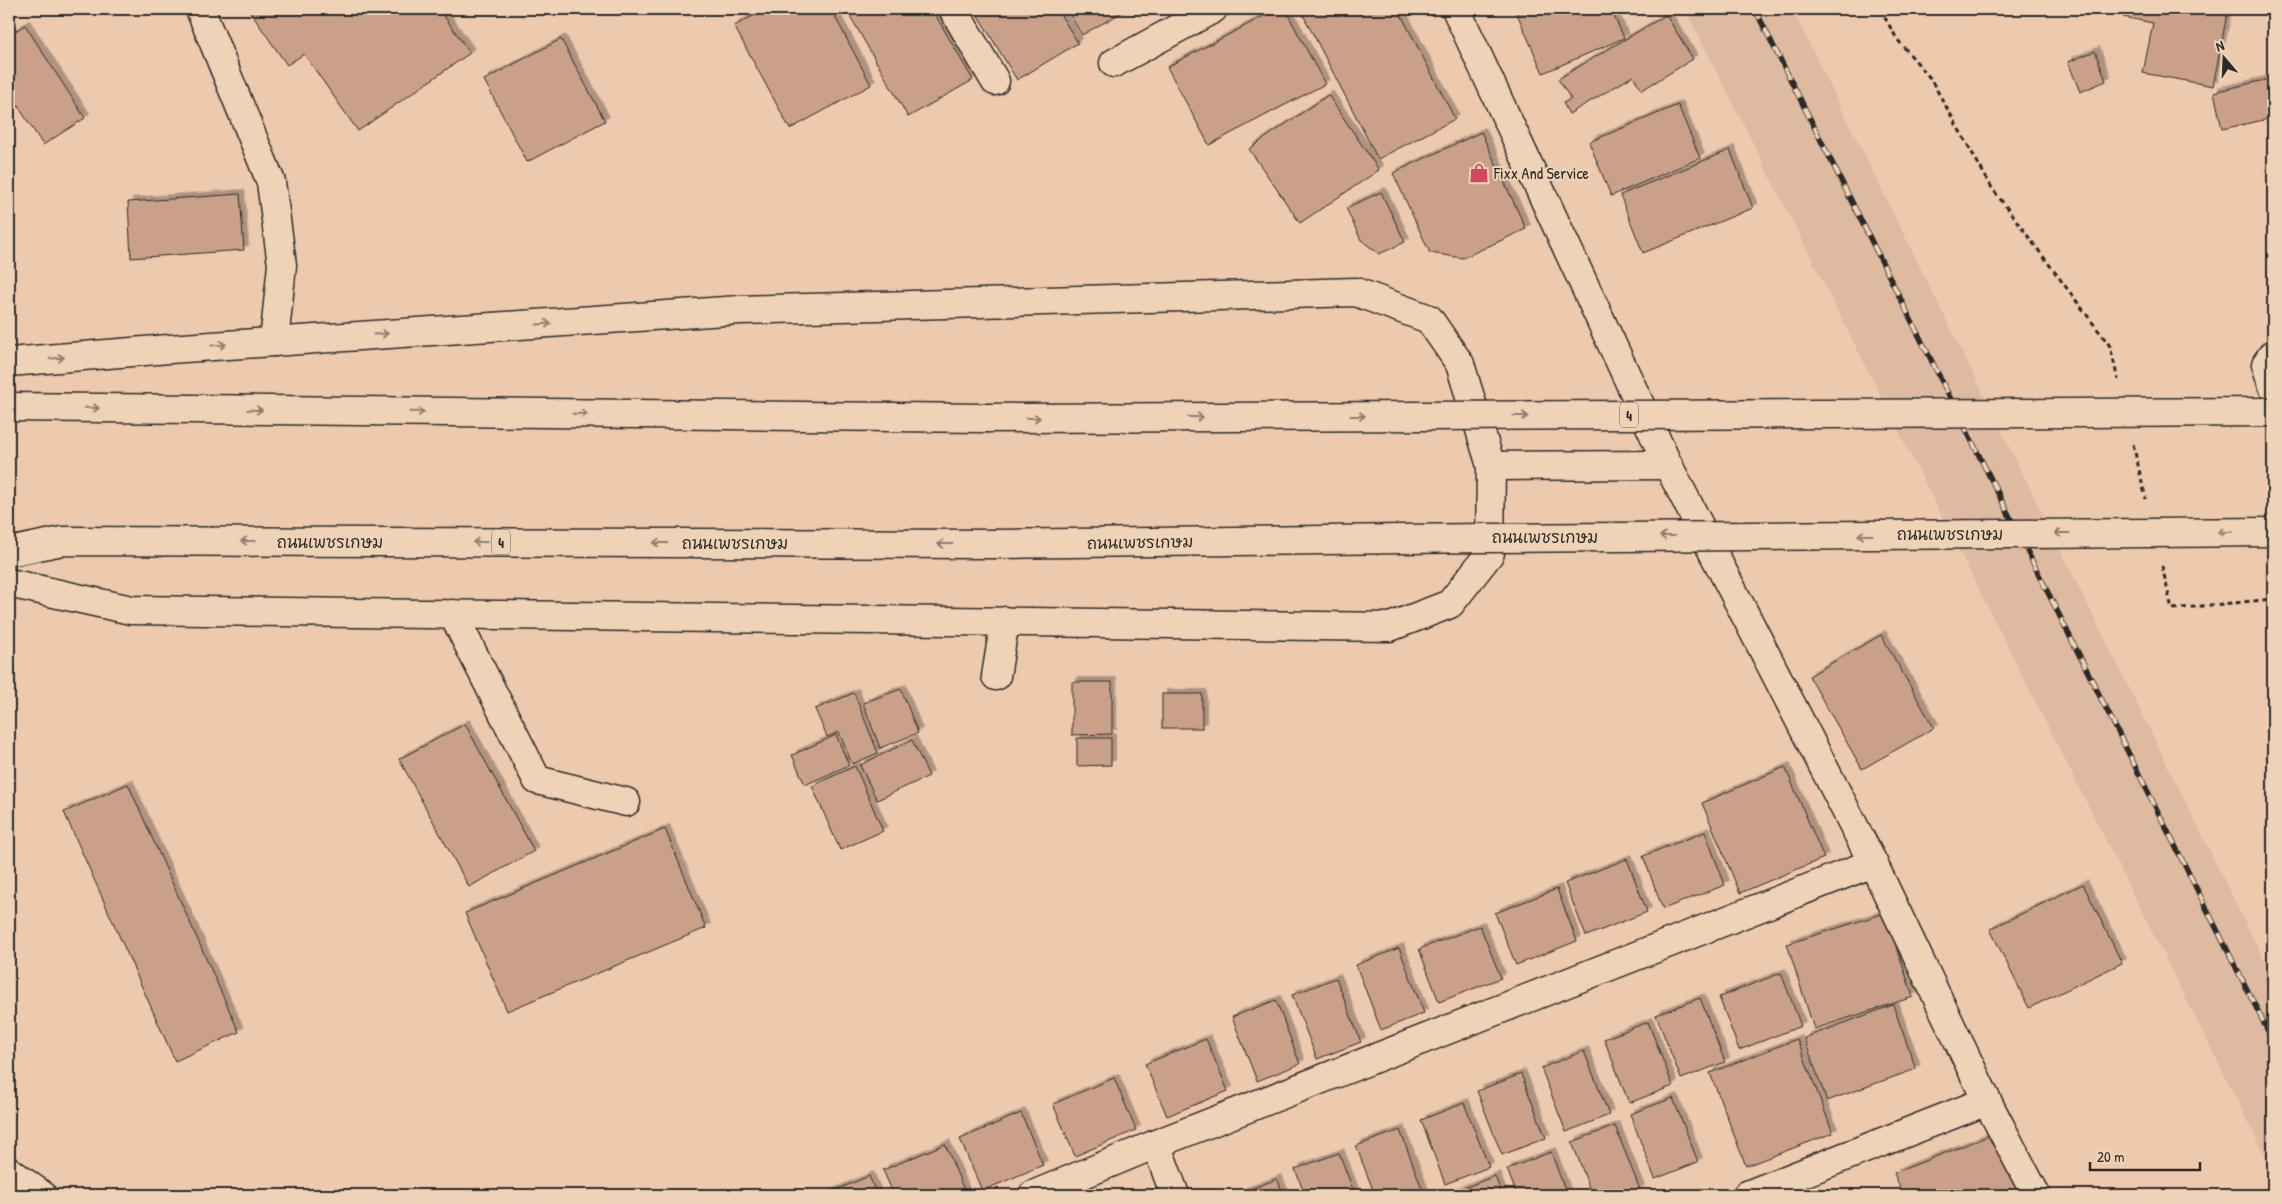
<svg xmlns="http://www.w3.org/2000/svg" width="2282" height="1204" font-family="'Patrick Hand','Playpen Sans Thai',sans-serif">
	<defs>
		<filter id="shadow"><feDropShadow dx="4.5" dy="-4.5" stdDeviation="0" flood-color="#0004"/></filter>
	</defs>
	<rect width="100%" height="100%" fill="#edcaae"/>
	<filter id="ink" filterUnits="userSpaceOnUse"><feTurbulence type="fractalNoise" baseFrequency=".02" numOctaves="2"/><feDisplacementMap in="SourceGraphic" scale="10" xChannelSelector="R" yChannelSelector="G"/><feConvolveMatrix kernelMatrix="1 2 1 2 8 2 1 2 1" color-interpolation-filters="sRGB"/></filter>
	<g filter="url(#ink)">
		<polygon fill="#debaa1" points="1685,9 1792,9 2273,978 2273,1171"/>
		<g fill="#caa088" stroke="#2b2b2b" filter="url(#shadow)">
			<polygon points="248,9 439,9 470,53 358,131 304,54 287,65"/>
			<polygon points="766,9 831,9 871,85 790,129 734,26"/>
			<polygon points="846,9 932,9 973,80 908,117"/>
			<polygon points="974,9 1057,9 1078,43 1017,80"/>
			<polygon points="1066,9 1128,9 1082,35"/>
			<polygon points="1277,9 1285,9 1325,84 1209,145 1167,67"/>
			<polygon points="1300,9 1398,9 1455,119 1378,159"/>
			<polygon points="1515,9 1626,9 1627,12 1614,16 1624,38 1543,73"/>
			<polygon points="2125,9 2228,9 2213,86 2143,73 2153,23 2123,17"/>
			<polygon points="2240,9 2273,9 2273,14"/>
			<polygon points="1666,15 1693,59 1642,90 1633,76 1569,114 1563,103 1571,99 1558,79"/>
			<polygon points="25,25 85,118 43,145 9,92 9,35"/>
			<polygon points="561,39 605,121 527,162 484,80"/>
			<polygon points="2095,51 2106,81 2080,92 2068,62"/>
			<polygon points="2273,78 2273,118 2222,129 2214,92"/>
			<polygon points="1328,95 1379,170 1300,223 1249,149"/>
			<polygon points="1678,105 1700,158 1611,196 1589,142"/>
			<polygon points="1481,132 1526,229 1463,258 1430,253 1393,173"/>
			<polygon points="1730,150 1753,208 1643,253 1620,195"/>
			<polygon points="1381,192 1405,242 1379,254 1361,240 1346,208"/>
			<polygon points="240,194 244,250 131,258 128,202"/>
			<polygon points="1881,635 1934,728 1862,769 1809,676"/>
			<polygon points="1072,682 1112,682 1112,734 1072,735"/>
			<polygon points="901,689 918,733 880,748 863,703"/>
			<polygon points="854,693 878,753 852,764 839,732 827,737 815,709"/>
			<rect x="1162" y="694" width="40" height="34"/>
			<polygon points="465,724 534,851 469,887 399,759"/>
			<polygon points="836,735 849,765 805,785 792,755"/>
			<polygon points="1077,738 1111,738 1111,765 1077,766"/>
			<polygon points="912,740 929,776 877,800 860,765"/>
			<polygon points="855,766 883,831 840,850 812,786"/>
			<polygon points="1785,767 1824,858 1740,893 1702,803"/>
			<polygon points="128,784 239,1032 175,1061 64,812"/>
			<polygon points="665,829 706,928 507,1011 465,913"/>
			<polygon points="1705,832 1725,885 1663,909 1643,856"/>
			<polygon points="1627,859 1647,912 1586,936 1565,883"/>
			<polygon points="2083,884 2122,963 2029,1008 1990,929"/>
			<polygon points="1557,889 1577,941 1516,965 1495,913"/>
			<polygon points="1885,913 1913,997 1814,1029 1787,944"/>
			<polygon points="1480,926 1501,978 1439,1002 1419,949"/>
			<polygon points="1399,948 1424,1013 1381,1030 1356,965"/>
			<polygon points="1781,973 1801,1026 1739,1050 1719,997"/>
			<polygon points="1336,978 1361,1042 1317,1059 1292,995"/>
			<polygon points="1700,998 1725,1062 1681,1079 1656,1015"/>
			<polygon points="1276,1000 1300,1064 1257,1081 1232,1017"/>
			<polygon points="1893,1005 1916,1069 1827,1101 1804,1038"/>
			<polygon points="1648,1022 1673,1086 1629,1103 1604,1039"/>
			<polygon points="1206,1039 1228,1091 1167,1116 1145,1064"/>
			<polygon points="1797,1039 1833,1133 1746,1166 1710,1073"/>
			<polygon points="1584,1051 1609,1115 1566,1132 1541,1068"/>
			<polygon points="1521,1074 1546,1138 1502,1155 1477,1091"/>
			<polygon points="1114,1078 1136,1130 1075,1156 1053,1104"/>
			<polygon points="1673,1098 1698,1162 1655,1179 1630,1114"/>
			<polygon points="1464,1103 1489,1167 1445,1184 1421,1120"/>
			<polygon points="1021,1113 1043,1165 982,1191 960,1139"/>
			<polygon points="1615,1126 1640,1190 1625,1195 1592,1195 1572,1142"/>
			<polygon points="1400,1130 1424,1194 1375,1195 1356,1146"/>
			<polygon points="1996,1133 2021,1195 1903,1195 1894,1173"/>
			<polygon points="945,1144 966,1195 894,1195 883,1170"/>
			<polygon points="1551,1152 1567,1195 1517,1195 1507,1169"/>
			<polygon points="1339,1153 1355,1195 1305,1195 1295,1169"/>
			<polygon points="869,1176 877,1195 824,1195"/>
			<polygon points="1495,1176 1502,1195 1452,1195 1451,1193"/>
			<polygon points="1277,1179 1284,1195 1235,1195"/>
		</g>
		<g fill="none" stroke-linecap="round" stroke-linejoin="round">
			<defs>
				<g id="minor">
					<polyline points="200,9 271,182 282,265 274,342"/>
					<polyline points="953,9 995,81"/>
					<polyline points="1456,9 1668,465 1873,863 1987,1101 2036,1195"/>
					<polyline points="1114,63 1213,9"/>
					<polyline points="1491,466 1668,465"/>
					<polyline points="453,614 537,780 626,802"/>
					<polyline points="996,676 1005,621"/>
					<polyline points="1156,1144 1175,1195"/>
					<polyline points="9,1171 42,1195"/>
					<polyline points="1033,1195 1156,1144 1873,863"/>
					<polyline points="1747,1195 1987,1101"/>
				</g>
				<g id="highway">
					<polyline points="2273,354 2266,364 2273,387"/>
					<polyline points="9,362 169,349 740,310 1356,292 1429,319 1460,364 1491,466 1490,553 1450,604 1390,627 131,610 9,583"/>
					<polyline points="9,407 985,418"/>
					<polyline points="9,552 62,541 994,544"/>
				</g>
			</defs>
			<use href="#minor" stroke="#2b2b2b" stroke-width="31"/>
			<use href="#highway" stroke="#2b2b2b" stroke-width="31"/>
			<g stroke="#2b2b2b" stroke-width="3" stroke-dasharray="5 4" stroke-linecap="butt">
				<polyline points="1880,9 1897,39 1930,78 1992,188 2110,346 2118,380"/>
				<polyline points="2133,444 2146,499"/>
				<polyline points="2162,566 2172,609 2273,599"/>
			</g>
			<use href="#minor" stroke="#efd3b6" stroke-width="28"/>
			<use href="#highway" stroke="#efd3b6" stroke-width="28"/>
			<defs>
				<polyline id="rail" points="1755,9 2273,1041"/>
			</defs>
			<use href="#rail" stroke="#2b2b2b" stroke-width="5.5"/>
			<use href="#rail" stroke="#efd3b6" stroke-width="4" stroke-dasharray="11" stroke-linecap="butt"/>
			<defs>
				<g id="highway-bridge">
					<polyline points="985,418 2273,412"/>
					<polyline points="994,544 1484,538 2273,532"/>
				</g>
			</defs>
			<use href="#highway-bridge" stroke="#2b2b2b" stroke-width="31" stroke-linecap="butt"/>
			<use href="#highway-bridge" stroke="#efd3b6" stroke-width="28"/>
		</g>
		<defs><path id="oneway-shaft" d="M-6 0H5M1.5-3L5.5 0L1.5 3" fill="none" stroke-width="1.6" stroke-linecap="round" stroke-linejoin="round" transform="scale(1.25)"/></defs>
		<g stroke="#8d7f70">
			<use href="#oneway-shaft" transform="translate(544 324) rotate(-4)"/>
			<use href="#oneway-shaft" transform="translate(381 334) rotate(-4)"/>
			<use href="#oneway-shaft" transform="translate(219 345) rotate(-4)"/>
			<use href="#oneway-shaft" transform="translate(57 358) rotate(-5)"/>
			<use href="#oneway-shaft" transform="translate(92 408) rotate(1)"/>
			<use href="#oneway-shaft" transform="translate(255 410) rotate(1)"/>
			<use href="#oneway-shaft" transform="translate(417 412) rotate(1)"/>
			<use href="#oneway-shaft" transform="translate(580 414) rotate(1)"/>
			<use href="#oneway-shaft" transform="translate(1358 416)"/>
			<use href="#oneway-shaft" transform="translate(1521 416)"/>
			<use href="#oneway-shaft" transform="translate(1196 417)"/>
			<use href="#oneway-shaft" transform="translate(1033 418)"/>
			<use href="#oneway-shaft" transform="translate(2225 532) rotate(180)"/>
			<use href="#oneway-shaft" transform="translate(2062 533) rotate(180)"/>
			<use href="#oneway-shaft" transform="translate(1865 535) rotate(180)"/>
			<use href="#oneway-shaft" transform="translate(1667 536) rotate(180)"/>
			<use href="#oneway-shaft" transform="translate(248 541) rotate(-180)"/>
			<use href="#oneway-shaft" transform="translate(480 542) rotate(-180)"/>
			<use href="#oneway-shaft" transform="translate(660 543) rotate(-180)"/>
			<use href="#oneway-shaft" transform="translate(945 544) rotate(-180)"/>
		</g>
	</g>
	<defs>
		<symbol id="shop-bare" viewBox="-9 -9 18 18"><path d="M-5-2.5h2.3a2.7 3.5 0 0 1 5.4 0H5L5.5 6h-11ZM-1.5-2.5h3a1.5 2.3 0 0 0-3 0Z" fill="#d1495b" stroke="#efd3b6" stroke-width="2.5" paint-order="stroke"/></symbol>
	</defs>
	<g fill-rule="evenodd">
		<use href="#shop-bare" x="1465" y="159" width="28" height="28"/>
	</g>
	<g text-anchor="middle" dominant-baseline="central" stroke-width="4" stroke-linejoin="round" paint-order="stroke">
		<g fill="#efd3b6" stroke="#665d55" stroke-width="1">
			<rect x="1620" y="402.5" width="18" height="25" rx="4"/>
			<rect x="492" y="529.5" width="18" height="25" rx="4"/>
		</g>
		<g font-size="15" font-weight="bold" fill="#2b2b2b">
			<text x="1629" y="415">4</text>
			<text x="501" y="542">4</text>
		</g>
		<g font-size="16" fill="#2b2b2b" stroke="#efd3b6" text-anchor="start">
			<text x="1494" y="173">Fixx And Service</text>
		</g>
		<g font-size="16" fill="#2b2b2b" stroke="#efd3b6">
			<text x="1950" y="534">ถนนเพชรเกษม</text>
			<text x="1545" y="537">ถนนเพชรเกษม</text>
			<text x="330" y="542">ถนนเพชรเกษม</text>
			<text transform="translate(1140 542) rotate(-1)">ถนนเพชรเกษม</text>
			<text x="735" y="543">ถนนเพชรเกษม</text>
		</g>
	</g>
	<rect width="2282" height="1204" fill="none" stroke="#efd3b6" stroke-width="30"/>
	<rect x="15" y="15" width="2252" height="1174" fill="none" stroke="#2b2b2b" stroke-width="2" filter="url(#ink)"/>
	<g transform="translate(2224 58) rotate(341)" stroke="#efd3b6" stroke-width="4" paint-order="stroke">
	<path d="M0-4L9 19L0 12L-9 19Z" fill="#2b2b2b"/>
	<text y="-8" font-size="14" font-weight="bold" text-anchor="middle" fill="#2b2b2b">N</text>
	</g>
	<path d="M2090 1162v8h110v-8" fill="none" stroke="#2b2b2b" stroke-width="2.5"/>
	<text x="2097" y="1162" font-size="15" fill="#2b2b2b" stroke="#efd3b6" stroke-width="4" paint-order="stroke">20 m</text>
</svg>
